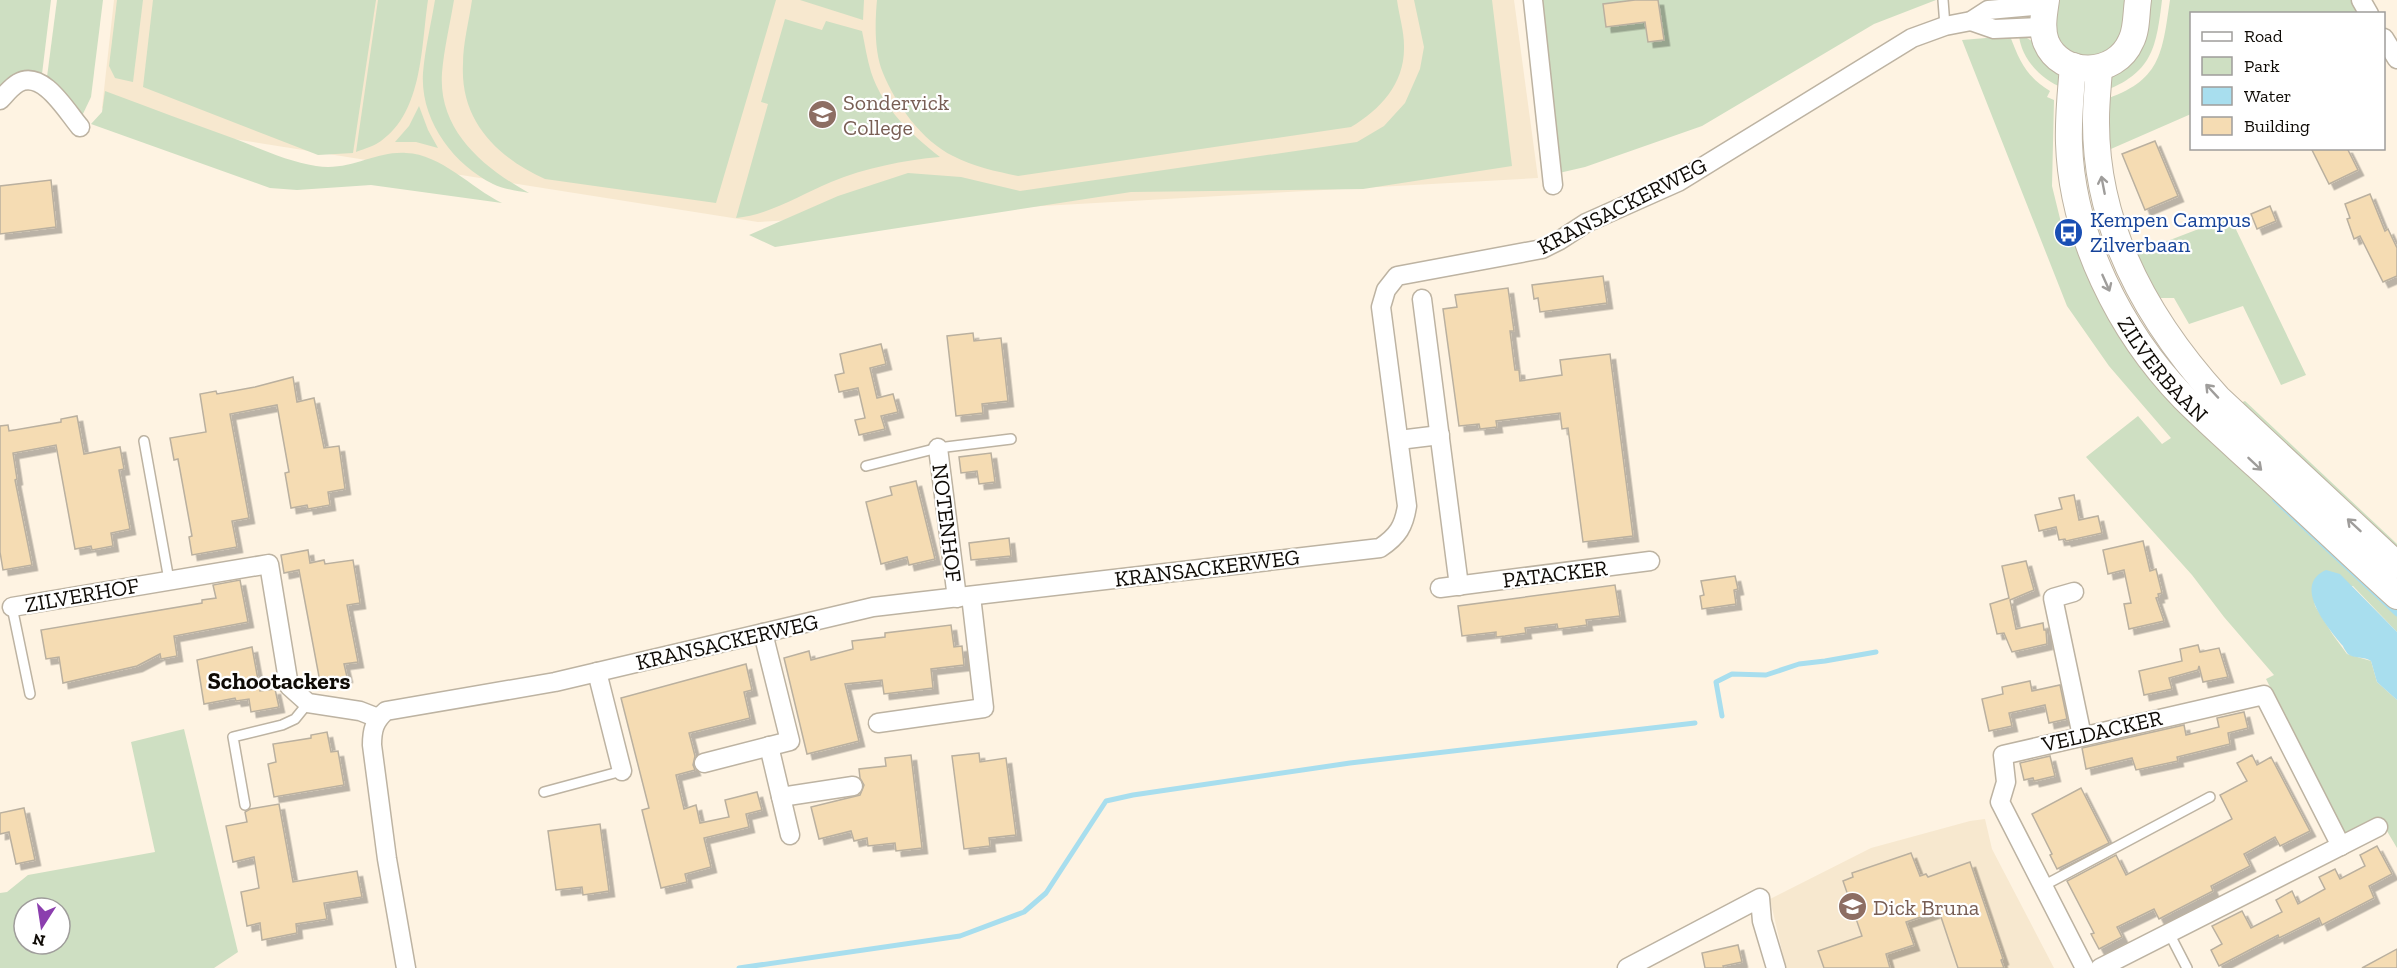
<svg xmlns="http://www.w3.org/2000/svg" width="2397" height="968" font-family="'Zilla Slab',serif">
	<defs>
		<filter id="shadow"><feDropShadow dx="5.5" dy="5.5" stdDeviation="0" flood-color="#0004"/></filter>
	</defs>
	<rect width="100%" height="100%" fill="#fef3e2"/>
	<g fill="#f7e8cf">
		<polygon points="114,0 1514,0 1538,178 758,222 127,122 102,108"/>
		<polygon points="1985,819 1992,849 2054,968 1786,968 1770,899 1871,848 1970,821"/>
	</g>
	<g fill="#cedfc2" fill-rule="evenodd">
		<polygon points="0,0 51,0 42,74 27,72 0,92"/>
		<polygon points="57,0 103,0 91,97 81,118 47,77"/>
		<polygon points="117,0 143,0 133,82 115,78 109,66"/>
		<polygon points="153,0 376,0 353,153 318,155 143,87"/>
		<path d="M 378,0 L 428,0 C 421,47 423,111 381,141 C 374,146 364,149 356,152 Z"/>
		<path d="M 435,0 L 454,0 C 450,24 444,49 442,73 C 438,131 484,168 529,193 C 518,191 503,189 493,184 C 453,164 420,120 423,73 C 425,49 431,24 435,0 Z"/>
		<path d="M 472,0 L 776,0 L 716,203 L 545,179 C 497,157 460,121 463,64 C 463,43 469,21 472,0 Z"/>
		<polygon points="800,0 864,0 863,20"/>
		<path d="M 877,0 L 1397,0 C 1399,15 1404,31 1404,46 C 1405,83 1381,109 1351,127 L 1018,176 C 995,171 974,167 953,156 C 922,141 895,103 883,73 C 874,52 875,21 877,0 Z"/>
		<polygon points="1414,0 1492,0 1512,166 1363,189 1131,192 775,247 749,235 838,196 908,173 961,177 1020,191 1357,142 1384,126 1405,103 1420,69 1424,47"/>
		<polygon points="1536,0 1936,0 1874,24 1702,126 1585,167 1559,173"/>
		<path d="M 2057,0 L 2125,0 C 2124,10 2125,23 2121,33 C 2112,58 2076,64 2061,41 C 2052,29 2056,14 2057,0 Z"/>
		<path d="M 2147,0 L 2162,0 C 2156,49 2152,73 2102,92 Z"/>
		<path d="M 2170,0 L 2356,0 L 2364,13 L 2192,14 L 2191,114 L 2104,152 L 2103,100 C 2161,81 2162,54 2170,0 Z"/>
		<path d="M 785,19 L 822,30 L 826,21 L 862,31 C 865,45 867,59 871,72 C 883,109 911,134 940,157 C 904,160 865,168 831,182 C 800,195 769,215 736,218 L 768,104 L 761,102 Z"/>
		<path d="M 2010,36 C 2020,62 2026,76 2050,91 L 2047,97 L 2054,100 L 2052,186 L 2067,247 L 2076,246 L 2108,303 L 2397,602 L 2397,632 L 2353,586 L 2312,587 L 2315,606 L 2333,635 L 2347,654 L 2371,661 L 2377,682 L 2397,700 L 2397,848 L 2381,821 L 2347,838 L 2266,679 L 2274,675 L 2224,617 L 2192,575 L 2086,457 L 2138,416 L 2162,444 L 2171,438 L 2109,366 L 2067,306 L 1962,40 Z"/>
		<path d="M 2019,36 C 2037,36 2059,72 2063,88 C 2041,79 2022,60 2019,36 Z"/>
		<path d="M 105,91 C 150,108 194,124 238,140 C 263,150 290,162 316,166 C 349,172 375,151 406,153 C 441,154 471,188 502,203 L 371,185 L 297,190 L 270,188 L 91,124 L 102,112 Z"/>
		<polygon points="419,106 428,130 438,148 416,142 395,142 409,126"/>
		<polygon points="2230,217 2306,375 2281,385 2243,306 2189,324 2174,298 2159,298 2136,253"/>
		<polygon points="2245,401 2397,544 2397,559 2233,406"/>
		<path d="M 184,729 L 238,952 L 214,968 L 0,968 L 0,893 L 7,892 L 28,875 L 155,852 L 131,742 ZM 24,908 L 60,908 L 60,944 L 24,944 Z"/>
	</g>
	<path fill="#a8deee" d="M 2326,570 L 2340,574 L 2397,632 L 2397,700 L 2377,682 L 2371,661 C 2364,656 2354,659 2348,654 C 2347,653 2343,647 2343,646 C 2329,629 2291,585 2326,570 Z"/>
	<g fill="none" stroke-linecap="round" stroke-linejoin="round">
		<g stroke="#a8deee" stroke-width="5">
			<polyline points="2275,500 2397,614"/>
			<polyline points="1722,716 1716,682 1732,674 1766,675 1799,664 1825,661 1876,652"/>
			<polyline points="739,968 960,936 1024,912 1046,893 1106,801 1133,795 1350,763 1695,723"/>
		</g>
	</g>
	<g fill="#f5dcb3" stroke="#bab09f" stroke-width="1.5" filter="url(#shadow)">
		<polygon points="1635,0 1658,0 1664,40 1648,42 1645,22 1606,27 1603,4"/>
		<polygon points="2155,141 2178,196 2145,210 2122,154"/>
		<polygon points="2311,148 2347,148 2358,170 2329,184"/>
		<polygon points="51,180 56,227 0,234 0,186"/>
		<polygon points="2370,194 2385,231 2388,229 2397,248 2397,276 2383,282 2360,236 2354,239 2347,219 2350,218 2345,204"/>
		<polygon points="2270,206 2276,221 2257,229 2251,214"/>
		<polygon points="1603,276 1607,303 1540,312 1538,298 1534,299 1532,285"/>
		<polygon points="1508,288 1514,331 1510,331 1513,355 1515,370 1519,370 1520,381 1562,375 1560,360 1610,354 1633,536 1583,542 1568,428 1562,429 1560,413 1496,421 1497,427 1480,429 1479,424 1459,426 1443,309 1457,307 1455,295"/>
		<polygon points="973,333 974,341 1001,338 1008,401 982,404 983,413 956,416 947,336"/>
		<polygon points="881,344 886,364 870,368 877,398 893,394 898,412 881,416 885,429 859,435 855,420 865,418 858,388 839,392 835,375 844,373 840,354"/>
		<polygon points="293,377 297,402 314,398 324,448 339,446 345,489 328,492 330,505 308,509 307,505 291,508 285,473 289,472 277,405 230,414 249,518 232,521 237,547 192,555 189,537 192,536 178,459 174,460 170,438 206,432 200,394 216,391 217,394 255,387"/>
		<polygon points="77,416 84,454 120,447 124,469 119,470 130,529 111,533 113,546 92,550 91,546 75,549 56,445 13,453 17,479 15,480 32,565 3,570 0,552 0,426 8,425 9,431 61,422 61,419"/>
		<polygon points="991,453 995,482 979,484 977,471 961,473 959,457"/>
		<polygon points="916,481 935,559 909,565 907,557 881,564 866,502 892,495 890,487"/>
		<polygon points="2074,495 2079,520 2098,516 2102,533 2066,541 2065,539 2059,540 2056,527 2039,531 2035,515 2062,509 2059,498"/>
		<polygon points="1009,538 1011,556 971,560 969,543"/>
		<polygon points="2143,541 2150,571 2156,569 2162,593 2158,594 2159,597 2156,598 2164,621 2129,629 2124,604 2131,603 2124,570 2108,574 2103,550"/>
		<polygon points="308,550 310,563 324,560 325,564 353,560 360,603 347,605 358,662 344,664 347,677 320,682 299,570 284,573 281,555"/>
		<polygon points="2026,561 2034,590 2010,600 2016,629 2043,623 2044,630 2046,630 2047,644 2012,652 2004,633 1997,634 1990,604 2009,598 2002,566"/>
		<polygon points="1735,576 1738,589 1734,590 1736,604 1702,609 1700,596 1704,595 1701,581"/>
		<polygon points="240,580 248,622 174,636 177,656 161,659 160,654 137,666 63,683 59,657 46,659 41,630 202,603 202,600 216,598 213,585"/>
		<polygon points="1615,585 1620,616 1586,620 1587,625 1558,629 1557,624 1525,628 1526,633 1505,636 1496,637 1496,632 1462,636 1458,606"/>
		<polygon points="951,625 954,647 962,646 964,665 931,669 933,688 884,694 882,680 845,684 859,741 807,754 784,658 809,651 811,660 853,649 852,641 885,637 885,633"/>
		<polygon points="2198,645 2200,652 2219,648 2228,677 2203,682 2199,666 2198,670 2169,678 2172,689 2144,695 2139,671 2182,661 2180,649"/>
		<polygon points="252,647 260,691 275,689 279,707 251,712 249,699 236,701 235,698 204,704 197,660"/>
		<polygon points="746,664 752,690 744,692 750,718 689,733 695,756 693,765 695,770 676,775 684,809 696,805 700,823 729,817 725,800 757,792 762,810 746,814 749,827 704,838 711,867 685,874 687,882 661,888 642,810 649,808 621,698"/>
		<polygon points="2030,681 2032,691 2060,685 2067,719 2049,723 2045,705 2009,713 2012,726 1989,731 1982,699 2003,694 2002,687"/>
		<polygon points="2244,712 2248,728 2228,733 2230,744 2177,757 2178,761 2136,770 2132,758 2086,769 2082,748 2184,725 2186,735 2219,727 2217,718"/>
		<polygon points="327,732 331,752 338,751 344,785 274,797 268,764 276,762 273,744 311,738 311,735"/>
		<polygon points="979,753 980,762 1006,758 1016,835 989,838 990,846 964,849 952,756"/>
		<polygon points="911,755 922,848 896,851 895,843 868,846 867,838 854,841 851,831 819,839 811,807 860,795 864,785 860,778 859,769 886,766 885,758"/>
		<polygon points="2252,755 2257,765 2271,757 2310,831 2280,846 2275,837 2244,854 2250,866 2211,886 2213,891 2159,919 2154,909 2117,927 2122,937 2099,949 2091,934 2094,933 2067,881 2116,855 2126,875 2232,819 2220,795 2247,781 2237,763"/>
		<polygon points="2050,756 2055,776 2034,781 2033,778 2024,780 2020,763"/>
		<polygon points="2081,788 2109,843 2057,869 2050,855 2052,854 2032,814"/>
		<polygon points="279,804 293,882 357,871 362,897 324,903 327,919 296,924 297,933 262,940 260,923 247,926 241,892 259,888 254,857 233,862 226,826 247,822 245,812 250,809"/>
		<polygon points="24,808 35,860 16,864 9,832 0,834 0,813"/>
		<polygon points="600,824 609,891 583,895 582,887 556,890 548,831"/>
		<polygon points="2377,846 2392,874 2369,886 2374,898 2322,925 2319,918 2279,938 2278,935 2219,966 2211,950 2222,944 2212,926 2242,911 2251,928 2282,912 2276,900 2292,891 2298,904 2325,889 2319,877 2335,869 2340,879 2365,866 2360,855"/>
		<polygon points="1911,853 1920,876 1926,874 1928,877 1970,862 2003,959 2001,960 2004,968 1958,968 1939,911 1906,922 1914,945 1886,954 1890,968 1824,968 1818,951 1862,936 1843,881 1853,877 1852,873"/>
		<polygon points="1738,945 1742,962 1723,966 1724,968 1705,968 1702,953"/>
		<polygon points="2397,949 2397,968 2362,968"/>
	</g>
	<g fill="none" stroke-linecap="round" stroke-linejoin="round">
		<defs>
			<g id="service">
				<polyline points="1943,0 1945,26"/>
				<polyline points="144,441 169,580"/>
				<polyline points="866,466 938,448 1011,439"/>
				<polyline points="12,607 30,694"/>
				<polyline points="544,792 622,771"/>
				<polyline points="245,805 233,737 282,725 295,719 308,703"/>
				<polyline points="2043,886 2210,797"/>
				<polyline points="2169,933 2187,968"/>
			</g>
			<g id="minor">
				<polyline points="1533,0 1553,185"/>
				<polyline points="2361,0 2369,14"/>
				<polyline points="1971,21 1994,29 2043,27"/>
				<polyline points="2384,38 2397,59"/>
				<path d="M 0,100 C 5,95 11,87 18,83 C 43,69 67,112 80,127"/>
				<polyline points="1422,299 1459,586"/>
				<polyline points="1399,440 1440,435"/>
				<polyline points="938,448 957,598"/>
				<polyline points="1440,588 1650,561"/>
				<polyline points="2074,592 2053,598 2082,736"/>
				<polyline points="12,607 269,564 289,686 308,703 360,711 378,718"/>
				<polyline points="597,672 622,771"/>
				<polyline points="878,723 984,708 971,596"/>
				<polyline points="769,746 790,835"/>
				<polyline points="704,763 790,741 763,633"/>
				<polyline points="781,797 853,786"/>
				<path d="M 406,968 L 387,859 L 372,745 C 372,731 374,721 386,711 L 555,682 L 873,607 L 1380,548 C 1398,536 1404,526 1407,506 L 1381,307 L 1386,290 L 1397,276 L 1542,249 L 1560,240 L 1586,223 L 1678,182 L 1912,38 L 1945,26 L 1971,21 L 1988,10 L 2045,5"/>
				<polyline points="1627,968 1760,898 1762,921 1776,968"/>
				<polyline points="2085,968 2000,802 2006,782 2003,755 2264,695 2341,846"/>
				<polyline points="2100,968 2378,827"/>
			</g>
			<g id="secondary">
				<path d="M 2046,0 C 2044,14 2041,28 2046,42 C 2061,78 2116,77 2131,41 C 2137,30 2136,13 2138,0"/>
				<path id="s1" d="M 2073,66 C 2071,91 2068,117 2069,143 C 2072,236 2120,332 2184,398 C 2208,422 2233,444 2257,466 C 2304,509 2350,553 2397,596"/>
				<path d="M 2099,69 C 2098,85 2096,102 2096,119 C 2095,228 2147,320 2218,398 L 2397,565"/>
			</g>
		</defs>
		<use href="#service" stroke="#bdb3a2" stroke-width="12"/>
		<use href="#minor" stroke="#bdb3a2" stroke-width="21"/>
		<use href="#secondary" stroke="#bdb3a2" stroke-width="28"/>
		<use href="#service" stroke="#fff" stroke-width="9"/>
		<use href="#minor" stroke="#fff" stroke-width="18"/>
		<use href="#secondary" stroke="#fff" stroke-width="26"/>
	</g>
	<defs><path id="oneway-shaft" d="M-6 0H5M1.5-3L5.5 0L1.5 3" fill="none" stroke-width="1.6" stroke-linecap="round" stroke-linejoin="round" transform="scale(1.5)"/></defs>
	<g stroke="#9f9d9b">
		<use href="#oneway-shaft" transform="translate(2103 185) rotate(-101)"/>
		<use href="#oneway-shaft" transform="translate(2106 283) rotate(66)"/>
		<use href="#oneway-shaft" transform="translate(2212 391) rotate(-133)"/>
		<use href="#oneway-shaft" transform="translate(2255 464) rotate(43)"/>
		<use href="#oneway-shaft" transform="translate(2354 525) rotate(-137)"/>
	</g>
	<defs>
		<symbol id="school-disc" viewBox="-11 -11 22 22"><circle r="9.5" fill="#8d6e63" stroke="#fff"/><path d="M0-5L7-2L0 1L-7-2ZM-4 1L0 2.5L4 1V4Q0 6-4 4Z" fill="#fff"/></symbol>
		<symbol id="bus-disc" viewBox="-11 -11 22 22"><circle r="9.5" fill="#1a4fb4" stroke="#fff"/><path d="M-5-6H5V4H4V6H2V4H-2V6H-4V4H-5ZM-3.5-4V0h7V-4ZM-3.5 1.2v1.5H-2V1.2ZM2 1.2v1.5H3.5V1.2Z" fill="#fff"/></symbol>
	</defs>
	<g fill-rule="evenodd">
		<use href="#school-disc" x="806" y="98" width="33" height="33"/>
		<use href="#bus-disc" x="2052" y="216" width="33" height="33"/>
		<use href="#school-disc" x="1836" y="890" width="33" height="33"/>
	</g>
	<g text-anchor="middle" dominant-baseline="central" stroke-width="4.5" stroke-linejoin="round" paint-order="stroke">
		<g font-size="22" fill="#785e54" stroke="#fff" text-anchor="start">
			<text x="843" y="102">Sondervick<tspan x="843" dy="25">College</tspan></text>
			<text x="1873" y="907">Dick Bruna</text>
		</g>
		<g font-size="22" fill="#0f0b06" stroke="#fff">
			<text transform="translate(1622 206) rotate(-27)">KRANSACKERWEG</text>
			<text stroke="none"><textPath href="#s1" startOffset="327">ZILVERBAAN</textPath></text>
			<text transform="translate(947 523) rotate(83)">NOTENHOF</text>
			<text transform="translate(1207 568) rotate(-7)">KRANSACKERWEG</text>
			<text transform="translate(1555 574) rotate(-7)">PATACKER</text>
			<text transform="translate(82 595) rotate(-10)">ZILVERHOF</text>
			<text transform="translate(727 642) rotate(-13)">KRANSACKERWEG</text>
			<text transform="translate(2102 731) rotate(-13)">VELDACKER</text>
		</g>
		<g font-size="22" fill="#164399" stroke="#fff" text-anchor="start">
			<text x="2090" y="219">Kempen Campus<tspan x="2090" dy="25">Zilverbaan</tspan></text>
		</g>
		<g font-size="24" font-weight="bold" fill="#0f0b06" stroke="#fff">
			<text x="279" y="680">Schootackers</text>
		</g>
	</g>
	<rect x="2190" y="12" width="195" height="138" fill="#ffffff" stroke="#9f9d9b" stroke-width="1.5"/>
	<rect x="2202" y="32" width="30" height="9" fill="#ffffff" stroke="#9f9d9b" stroke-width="1.5"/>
	<text x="2244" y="42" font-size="18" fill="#0f0b06">Road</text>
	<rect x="2202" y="57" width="30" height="18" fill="#cedfc2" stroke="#9f9d9b" stroke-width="1.5"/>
	<text x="2244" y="72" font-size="18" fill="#0f0b06">Park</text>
	<rect x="2202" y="87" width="30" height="18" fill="#a8deee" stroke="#9f9d9b" stroke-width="1.5"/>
	<text x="2244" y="102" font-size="18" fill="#0f0b06">Water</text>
	<rect x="2202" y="117" width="30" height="18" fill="#f5dcb3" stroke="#9f9d9b" stroke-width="1.5"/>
	<text x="2244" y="132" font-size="18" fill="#0f0b06">Building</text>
	<g transform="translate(42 926) rotate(192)"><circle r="28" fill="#ffffff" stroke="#9f9d9b" stroke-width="1.5"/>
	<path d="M0-4.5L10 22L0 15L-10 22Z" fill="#8b3eae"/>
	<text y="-9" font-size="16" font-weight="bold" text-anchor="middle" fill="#0f0b06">N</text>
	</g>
</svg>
